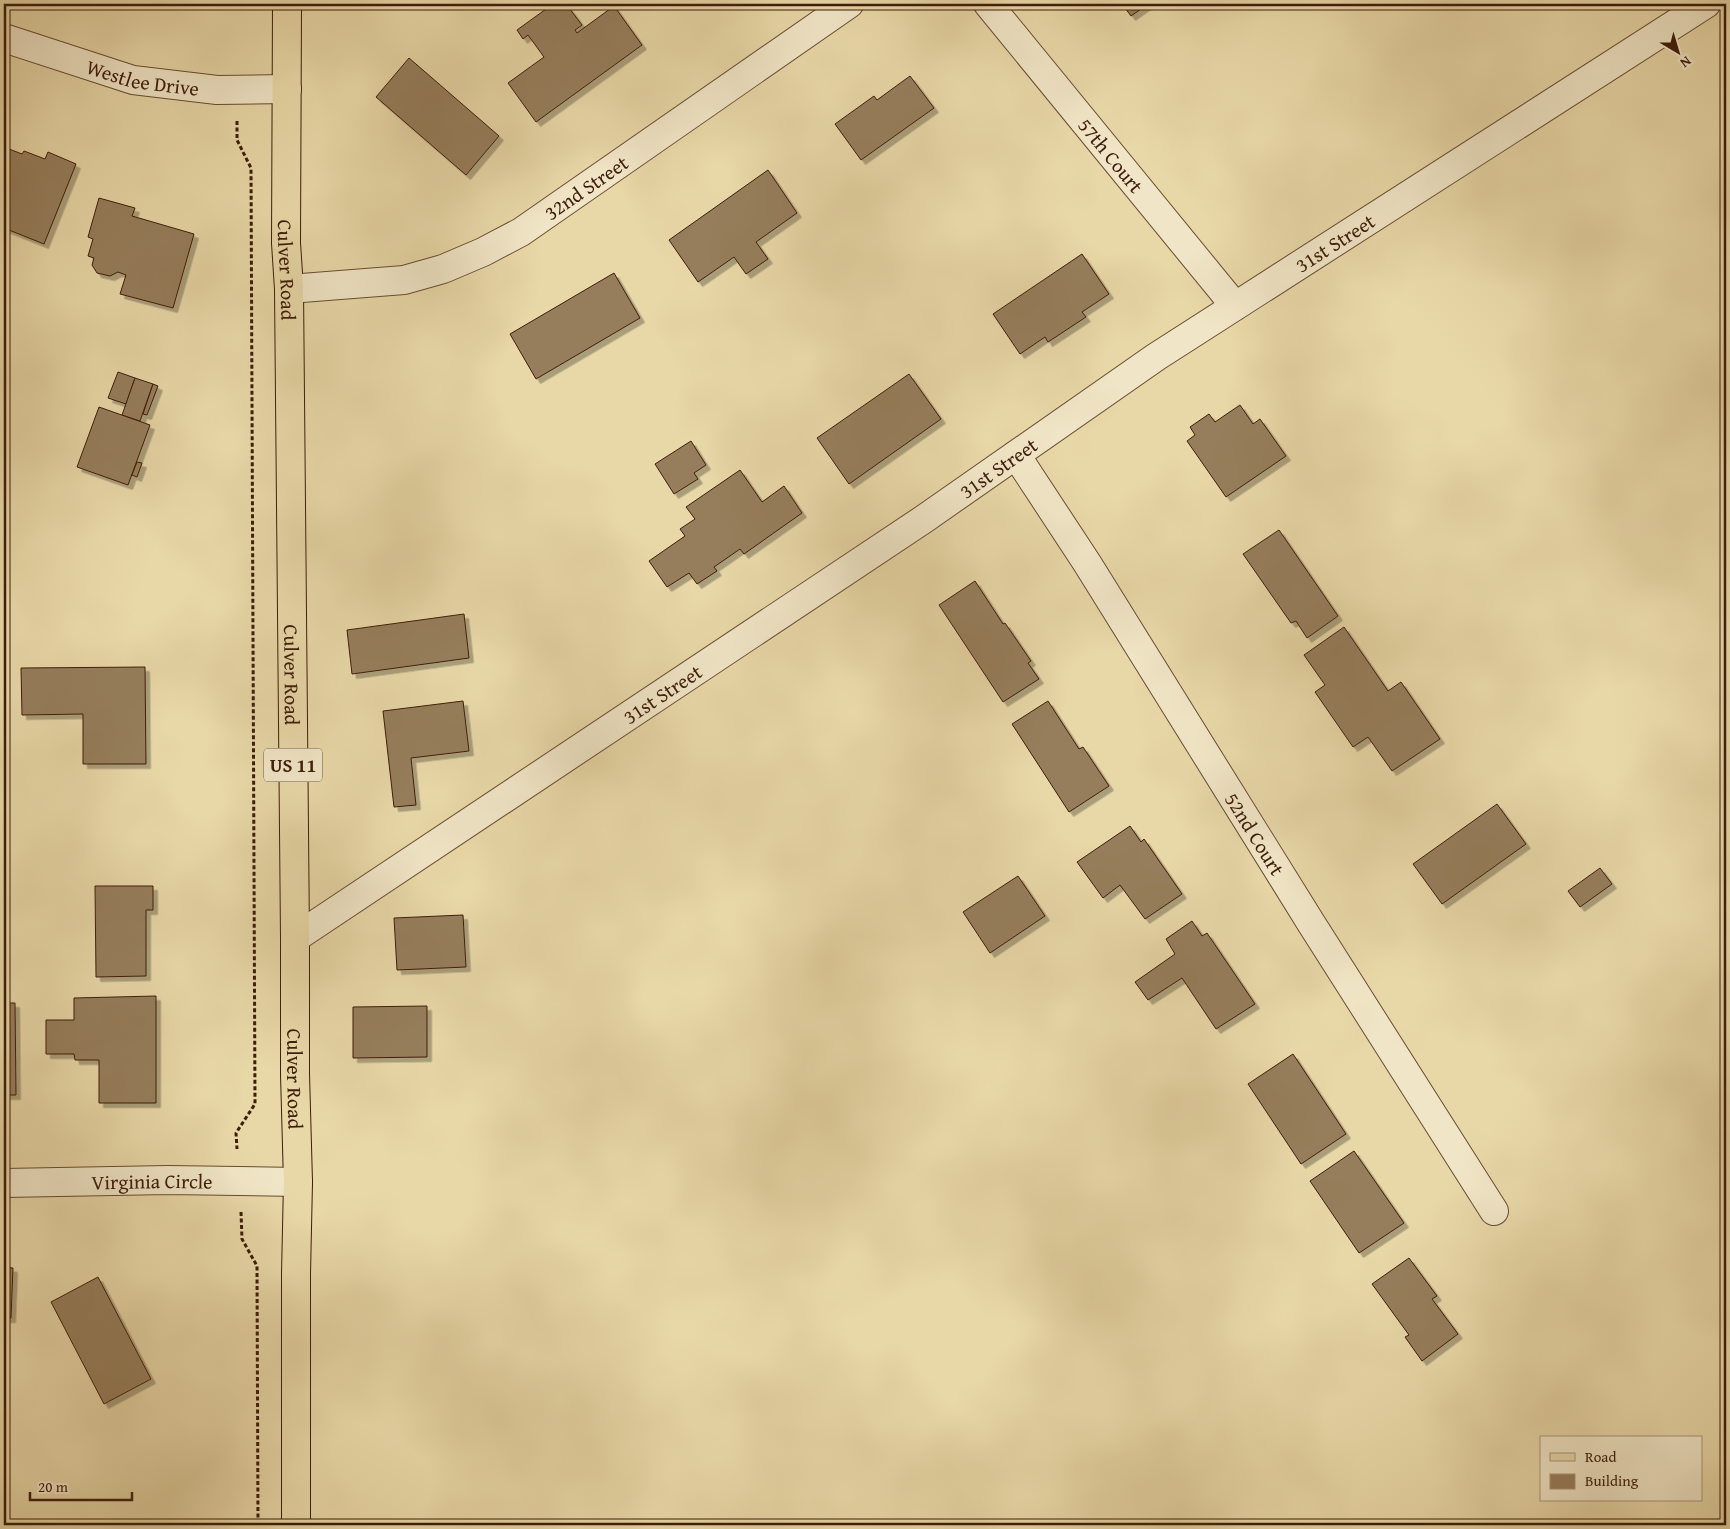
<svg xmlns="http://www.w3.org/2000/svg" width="1730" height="1529" font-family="'Gentium Book Plus',serif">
	<defs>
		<filter id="shadow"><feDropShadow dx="4.5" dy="4.5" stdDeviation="0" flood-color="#0004"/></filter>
	</defs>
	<rect width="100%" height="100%" fill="#e8d7a7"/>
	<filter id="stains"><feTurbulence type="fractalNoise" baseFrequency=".004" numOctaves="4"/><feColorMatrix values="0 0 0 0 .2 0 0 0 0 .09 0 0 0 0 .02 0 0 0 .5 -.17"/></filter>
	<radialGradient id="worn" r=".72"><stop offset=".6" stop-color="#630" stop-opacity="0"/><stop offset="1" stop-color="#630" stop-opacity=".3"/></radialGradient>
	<g fill="#967e5c" stroke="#3e1d0a" filter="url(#shadow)">
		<polygon points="553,4 556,4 558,7 563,4 566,4 582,25 575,30 577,33 614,6 642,45 536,122 508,83 544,57 528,35 523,39 517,30"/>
		<polygon points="1122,4 1148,4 1131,16"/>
		<polygon points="409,58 499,136 466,175 376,97"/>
		<polygon points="910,76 934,108 861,160 835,124 874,96 877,100"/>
		<polygon points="4,147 22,154 24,151 45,159 48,152 76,164 44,244 4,228 4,201 9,189 4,187"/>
		<polygon points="768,170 797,213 756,242 768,259 746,274 734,257 698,282 669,240"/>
		<polygon points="99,198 135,208 132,216 194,234 173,308 120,294 126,275 118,272 110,276 97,273 92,265 94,258 88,256 93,239 88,237"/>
		<polygon points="1082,254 1109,294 1082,312 1086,317 1048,342 1045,337 1020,354 993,314"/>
		<polygon points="614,273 640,318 536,379 510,334"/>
		<polygon points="118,372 135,378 126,404 108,398"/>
		<polygon points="909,374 941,419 849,484 817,438"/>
		<polygon points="135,378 153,384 140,421 122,415"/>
		<polygon points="153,384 158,386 147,415 143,414"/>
		<polygon points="1240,405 1253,424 1260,419 1286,456 1226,497 1187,441 1195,435 1190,427 1209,414 1215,422"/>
		<polygon points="99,407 150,425 128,485 77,467"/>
		<polygon points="691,441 706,465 694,473 698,479 674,494 655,464"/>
		<polygon points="137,462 142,463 137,477 132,475"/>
		<polygon points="740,470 762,502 784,486 802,513 744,554 740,549 714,567 717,571 697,584 689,573 667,587 649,561 685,536 680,529 695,519 686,507"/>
		<polygon points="1279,530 1338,616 1307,638 1296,621 1291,623 1243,554"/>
		<polygon points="975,581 1003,624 1005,623 1031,661 1028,663 1039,679 1003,702 939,605"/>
		<polygon points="464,614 469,658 352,674 347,630"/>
		<polygon points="1344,627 1388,691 1401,682 1440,739 1392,771 1368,737 1353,747 1315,692 1325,685 1304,655"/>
		<polygon points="145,667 146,764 83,764 83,714 22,715 21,668"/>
		<polygon points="463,701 469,751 411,758 416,805 394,807 383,711"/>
		<polygon points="1048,701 1079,749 1083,747 1109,786 1069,812 1012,724"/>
		<polygon points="1497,804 1526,844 1442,904 1413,864"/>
		<polygon points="1130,826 1141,842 1144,839 1182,894 1145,919 1120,885 1103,898 1077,862"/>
		<polygon points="1600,868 1612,884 1580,907 1568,891"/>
		<polygon points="1018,876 1045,916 990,953 963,912"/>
		<polygon points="95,886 153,886 153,910 146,910 146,976 96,977"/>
		<polygon points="463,915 466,967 397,970 394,918"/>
		<polygon points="1192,921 1202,936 1207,933 1255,1004 1216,1029 1182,978 1148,1000 1135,982 1175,954 1166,939"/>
		<polygon points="156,996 156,1103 99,1103 99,1060 75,1060 74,1054 46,1054 46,1020 74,1020 74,998"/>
		<polygon points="4,1003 15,1003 16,1095 4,1095"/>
		<polygon points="427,1006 427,1057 353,1058 353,1007"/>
		<polygon points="1293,1054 1346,1134 1301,1164 1248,1084"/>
		<polygon points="1354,1151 1404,1223 1359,1253 1310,1181"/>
		<polygon points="1409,1258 1437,1296 1432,1299 1458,1334 1422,1361 1405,1337 1409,1335 1372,1284"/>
		<polygon points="4,1267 13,1268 11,1318 4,1318"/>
		<polygon points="98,1277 151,1379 104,1404 51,1302"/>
	</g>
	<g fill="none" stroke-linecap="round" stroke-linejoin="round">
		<defs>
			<g id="street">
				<path id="s1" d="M 988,4 L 1235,306"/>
				<path id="s2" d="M 4,38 L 133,80 L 217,90 L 287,89"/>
				<path id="s3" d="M 289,289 L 404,280 L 443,269 L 483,252 L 521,232 L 849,4"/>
				<path id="s4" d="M 1016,455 L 1087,563 L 1311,923 L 1494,1211"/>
				<path id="s5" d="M 295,938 L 924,519 L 1156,357 L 1706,4"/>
				<path id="s6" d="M 4,1183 L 168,1180 L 298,1182"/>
			</g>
			<g id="primary">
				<path id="s7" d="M 287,4 L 286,243 L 289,289 L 295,938 L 295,1074 L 298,1182 L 296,1274 L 296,1525"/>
			</g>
		</defs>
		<use href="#street" stroke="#684c31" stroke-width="30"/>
		<use href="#primary" stroke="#3e1d0a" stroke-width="30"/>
		<g stroke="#3e1d0a" stroke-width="3" stroke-dasharray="4 2.5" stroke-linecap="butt">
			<polyline points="237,121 237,140 251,168 255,1104 236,1133 237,1149"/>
			<polyline points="241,1212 242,1239 257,1266 258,1525"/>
		</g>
		<use href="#street" stroke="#f0e5c6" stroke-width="28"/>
		<use href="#primary" stroke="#e8d7a7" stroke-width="28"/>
	</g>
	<g text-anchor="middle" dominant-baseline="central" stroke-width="4" stroke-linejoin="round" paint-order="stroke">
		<rect fill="#f0e5c6" stroke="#735942" stroke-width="1" x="264" y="748.5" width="58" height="33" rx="4"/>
		<g font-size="19" font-weight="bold" fill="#3e1d0a">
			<text x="293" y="765">US 11</text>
		</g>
		<g font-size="20" fill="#3e1d0a" stroke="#f0e5c6">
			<text stroke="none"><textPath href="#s2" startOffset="145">Westlee Drive</textPath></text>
			<text stroke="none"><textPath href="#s1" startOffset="195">57th Court</textPath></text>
			<text stroke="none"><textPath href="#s3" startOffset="321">32nd Street</textPath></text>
			<text stroke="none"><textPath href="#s5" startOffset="1251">31st Street</textPath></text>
			<text stroke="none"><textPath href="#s7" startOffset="266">Culver Road</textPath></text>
			<text stroke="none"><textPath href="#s5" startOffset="846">31st Street</textPath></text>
			<text stroke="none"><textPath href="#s7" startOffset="671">Culver Road</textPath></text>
			<text stroke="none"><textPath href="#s5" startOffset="441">31st Street</textPath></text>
			<text stroke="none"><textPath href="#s4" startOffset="448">52nd Court</textPath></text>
			<text stroke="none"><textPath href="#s7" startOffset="1075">Culver Road</textPath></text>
			<text stroke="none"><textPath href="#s6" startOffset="148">Virginia Circle</textPath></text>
		</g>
	</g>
	<rect width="1730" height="1529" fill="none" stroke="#e8d7a7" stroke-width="20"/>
	<rect x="5" y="5" width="1720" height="1519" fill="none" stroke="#3e1d0a" stroke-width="2.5"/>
	<rect x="10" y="10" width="1710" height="1509" fill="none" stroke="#3e1d0a"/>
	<rect x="1540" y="1436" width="162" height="65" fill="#f0e5c6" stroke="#a9957b"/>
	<rect x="1550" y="1453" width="25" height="8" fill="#e8d7a7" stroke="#a9957b"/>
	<text x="1585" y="1462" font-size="15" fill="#3e1d0a">Road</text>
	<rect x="1550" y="1474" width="25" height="15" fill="#967e5c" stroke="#a9957b"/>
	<text x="1585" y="1486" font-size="15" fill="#3e1d0a">Building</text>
	<g transform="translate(1678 52) rotate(142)" stroke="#f0e5c6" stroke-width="4" paint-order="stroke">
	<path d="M0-4L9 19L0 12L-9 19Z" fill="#3e1d0a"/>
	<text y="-8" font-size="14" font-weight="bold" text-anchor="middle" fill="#3e1d0a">N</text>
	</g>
	<path d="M30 1492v8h102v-8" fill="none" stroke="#3e1d0a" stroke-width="2.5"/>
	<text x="38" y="1492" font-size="15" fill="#3e1d0a" stroke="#f0e5c6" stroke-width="4" paint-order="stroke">20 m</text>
	<rect width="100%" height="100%" filter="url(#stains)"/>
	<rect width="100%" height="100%" fill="url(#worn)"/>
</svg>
